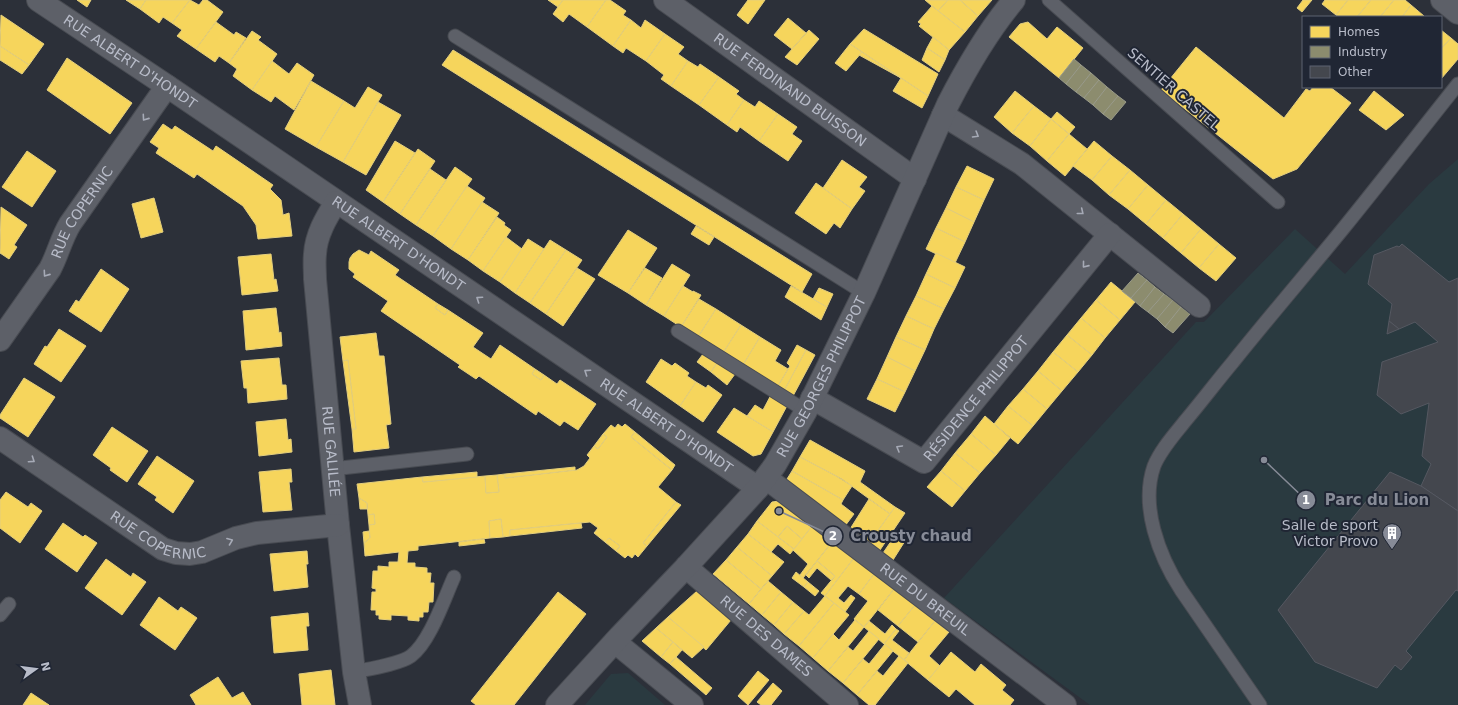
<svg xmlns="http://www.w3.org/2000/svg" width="1458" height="705" font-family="'DejaVu Sans',sans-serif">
	<rect width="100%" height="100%" fill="#2c3039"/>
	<g fill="#2a3a40">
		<polygon points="1458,159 1458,705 1090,705 944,598 1196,322 1204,322 1295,229 1345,274 1429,184"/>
		<polygon points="628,673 665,705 585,705 611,674"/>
	</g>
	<g fill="#f6d55c" stroke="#e3ce7d">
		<polygon points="77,0 91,0 87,7"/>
		<polygon points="126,0 146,0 140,9"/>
		<polygon points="146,0 190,0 172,23 163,17 159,23 140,9"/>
		<polygon points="190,0 199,5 203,0 207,0 223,12 196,49 177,36 182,30 172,23"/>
		<polygon points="548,0 563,0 558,7"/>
		<polygon points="563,0 606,0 587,27 569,14 563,22 553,14"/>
		<polygon points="606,0 610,0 626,11 623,15 631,20 613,46 587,27"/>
		<polygon points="748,0 765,0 748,24 737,15"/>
		<polygon points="925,0 948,0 938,11"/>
		<polygon points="948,0 960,0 978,16 965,32 938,11"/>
		<polygon points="960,0 992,0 978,16"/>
		<polygon points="1303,0 1312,0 1302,12 1297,8"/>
		<polygon points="1325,0 1348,0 1336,15 1322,4"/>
		<polygon points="1348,0 1371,0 1357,17 1339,17 1336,15"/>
		<polygon points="1371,0 1394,0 1380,17 1357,17"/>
		<polygon points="1394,0 1405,0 1411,5 1402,17 1380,17"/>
		<polygon points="1411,5 1424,16 1423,17 1402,17"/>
		<polygon points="932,6 965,32 949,50 919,26 921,24 918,22"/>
		<polygon points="1,15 44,44 29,65 0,46"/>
		<polygon points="788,18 806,33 792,49 774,35"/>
		<polygon points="631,20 641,28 645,20 665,34 646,61 626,48 623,53 613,46"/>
		<polygon points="216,22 234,35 236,32 246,38 229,63 219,56 215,62 196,49"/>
		<polygon points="1028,22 1047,39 1057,27 1083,48 1059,78 1009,37 1020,24"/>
		<polygon points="864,29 938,74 928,96 850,44"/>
		<polygon points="809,30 819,39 797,65 785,57"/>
		<polygon points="1441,30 1451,38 1441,49"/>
		<polygon points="252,31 261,37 258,40 277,54 252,90 233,76 237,69 229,63"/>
		<polygon points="665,34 684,47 678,54 688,61 671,86 661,79 664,75 646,61"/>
		<polygon points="933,37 949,50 945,60 927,48"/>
		<polygon points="1451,38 1458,44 1458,59 1441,79 1441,49"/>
		<polygon points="850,44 862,52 846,71 835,63"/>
		<polygon points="0,46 29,65 22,74 0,60"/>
		<polygon points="1196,47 1284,118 1306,89 1310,91 1313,87 1330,87 1351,103 1297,169 1273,179 1161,90"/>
		<polygon points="927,48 945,60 939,72 922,60"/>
		<polygon points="453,50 812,274 802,292 442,65"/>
		<polygon points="862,52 928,96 922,108 893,91 901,78 859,55"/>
		<polygon points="67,58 132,103 110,134 47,90"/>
		<polygon points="272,61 289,74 297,63 314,75 294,110 275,96 271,102 252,90"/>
		<polygon points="688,61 698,67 700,64 719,77 699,105 671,86"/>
		<polygon points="719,77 739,91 736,94 744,100 727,125 699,105"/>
		<polygon points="311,81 344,101 316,147 285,129"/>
		<polygon points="368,87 382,95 343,162 316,147 344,101 355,108"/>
		<polygon points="1015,91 1034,106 1012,133 994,117"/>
		<polygon points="1374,91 1404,115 1386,130 1359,110"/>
		<polygon points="744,100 755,107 759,101 778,114 759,141 740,127 737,132 727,125"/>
		<polygon points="378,102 401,115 366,175 343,162"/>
		<polygon points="1034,106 1051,119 1030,146 1012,133"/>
		<polygon points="1057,112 1075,127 1069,134 1051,119"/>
		<polygon points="778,114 797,127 792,134 802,141 788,161 759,141"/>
		<polygon points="1051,119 1069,134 1047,161 1030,146"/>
		<polygon points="163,124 172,130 175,126 213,151 216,146 273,185 270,189 281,200 283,215 289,213 292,236 258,239 256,225 243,206 197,174 194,178 156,153 159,148 150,142"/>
		<polygon points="1069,134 1087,149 1065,176 1047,161"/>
		<polygon points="395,141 415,153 383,202 366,190"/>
		<polygon points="1094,141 1112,156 1092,180 1073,166"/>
		<polygon points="418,149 435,161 400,214 383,202"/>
		<polygon points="27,151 56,171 32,207 2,187"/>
		<polygon points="1112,156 1130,170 1109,195 1092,180"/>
		<polygon points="842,160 867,177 859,187 865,191 852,209 823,188"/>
		<polygon points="967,166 994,179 984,200 956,187"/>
		<polygon points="455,167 472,179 433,236 416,225"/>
		<polygon points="430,169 446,180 416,225 400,214"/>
		<polygon points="1130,170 1148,185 1128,209 1109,195"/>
		<polygon points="816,183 852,209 840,228 834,223 826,234 795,213"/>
		<polygon points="1148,185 1166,200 1146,224 1128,209"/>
		<polygon points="467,186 485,198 451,249 433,236"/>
		<polygon points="956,187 984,200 974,222 946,208"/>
		<polygon points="154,198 163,232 141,238 132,204"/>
		<polygon points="1166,200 1183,214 1163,238 1146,224"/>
		<polygon points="482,202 499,213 468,260 451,249"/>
		<polygon points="1,207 27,225 14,245 17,247 9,259 0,253"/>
		<polygon points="946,208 974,222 965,242 936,228"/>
		<polygon points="1183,214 1201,229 1181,253 1163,238"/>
		<polygon points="497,217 505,223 504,225 511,230 483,271 468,260"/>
		<polygon points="696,226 714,237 709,245 691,234"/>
		<polygon points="936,228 965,242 955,263 926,249"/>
		<polygon points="1201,229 1219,244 1199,268 1181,253"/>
		<polygon points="628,230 657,248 628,293 598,275"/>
		<polygon points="506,237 522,249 500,282 483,271"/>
		<polygon points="528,239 544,249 515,293 500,282"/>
		<polygon points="550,240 566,250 530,303 515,293"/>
		<polygon points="1219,244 1236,258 1216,281 1199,268"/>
		<polygon points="359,250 369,255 371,251 399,270 395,275 438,304 435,308 445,315 448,310 483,333 473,347 491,359 500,345 535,369 532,374 541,380 544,375 557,384 560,380 596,404 578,430 564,421 560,426 538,411 536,415 479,376 476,379 458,367 460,365 381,311 388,301 353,277 355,274 349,269 349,262 350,258 353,254"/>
		<polygon points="566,250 582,260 546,314 530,303"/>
		<polygon points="936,253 965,267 955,288 926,274"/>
		<polygon points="271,254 274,280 276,279 278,291 242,295 238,257"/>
		<polygon points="672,264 690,275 664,316 646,305"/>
		<polygon points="577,268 595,279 563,326 546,314"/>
		<polygon points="645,268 662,278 646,305 628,293"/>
		<polygon points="101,269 129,289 101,332 69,311 76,300 79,302"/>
		<polygon points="926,274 955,288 944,309 916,296"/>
		<polygon points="1111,282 1135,302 1120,320 1096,300"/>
		<polygon points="683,286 693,292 693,291 701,295 681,327 664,316"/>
		<polygon points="791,286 827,307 821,320 785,297"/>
		<polygon points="819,288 833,294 827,307 813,299"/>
		<polygon points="916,296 944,309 934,329 906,316"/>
		<polygon points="699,299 716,309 698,337 681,327"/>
		<polygon points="1096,300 1120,320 1105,338 1081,318"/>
		<polygon points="438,304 448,310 445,315 435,308"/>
		<polygon points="276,308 279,333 281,332 282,346 246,350 243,311"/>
		<polygon points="716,309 741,325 723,353 698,337"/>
		<polygon points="906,316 934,329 925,350 896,337"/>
		<polygon points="1081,318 1105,338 1092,355 1067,335"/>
		<polygon points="741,325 760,337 743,365 723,353"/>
		<polygon points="59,329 86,346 61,382 34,364 45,346 47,347"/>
		<polygon points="376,333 379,356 384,356 391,424 386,425 389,448 354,452 352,429 356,429 348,360 343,361 340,337"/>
		<polygon points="1067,335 1092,355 1078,372 1053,352"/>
		<polygon points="760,337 781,350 775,361 788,369 778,386 743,365"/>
		<polygon points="896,337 925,350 915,371 887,357"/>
		<polygon points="797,345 806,350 784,391 778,386 790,366 787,363"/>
		<polygon points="806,350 815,355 793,396 784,391"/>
		<polygon points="1053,352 1078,372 1062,391 1038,371"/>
		<polygon points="703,354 717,363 711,372 697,362"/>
		<polygon points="887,357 915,371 905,392 877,379"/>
		<polygon points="279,358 282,385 286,385 287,399 248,403 247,388 244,388 241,361"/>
		<polygon points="661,359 672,366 675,363 689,373 687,376 696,382 680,406 646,382"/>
		<polygon points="348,360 356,429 352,429 343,361"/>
		<polygon points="717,363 735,374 727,385 711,372"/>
		<polygon points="535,369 544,375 541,380 532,374"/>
		<polygon points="1038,371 1062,391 1047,409 1023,389"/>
		<polygon points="24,378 55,397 28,437 0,418 0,415"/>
		<polygon points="877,379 905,392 895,412 867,399"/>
		<polygon points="696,382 706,388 708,385 722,395 703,422 680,406"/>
		<polygon points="1023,389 1047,409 1033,426 1008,406"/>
		<polygon points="772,393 788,404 773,432 747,416 755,405 763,410"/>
		<polygon points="1008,406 1033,426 1018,444 994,424"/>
		<polygon points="734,408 773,432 761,454 753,456 717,432"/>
		<polygon points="985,416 1010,438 996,455 971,434"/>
		<polygon points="286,419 288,440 291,439 292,452 259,456 256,422"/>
		<polygon points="618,424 622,427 625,424 635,432 631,437 672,470 658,487 676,502 643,543 647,546 638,557 635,554 632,558 628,555 625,558 616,551 620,546 609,538 605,542 594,533 598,528 590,522 510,530 510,536 503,537 501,519 489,521 490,538 418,546 418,550 408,551 407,563 415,563 415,567 427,568 427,573 431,573 430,583 434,583 433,602 429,602 428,612 423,612 423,617 419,617 419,621 408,620 408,616 391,615 391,620 379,619 379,615 376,615 376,610 371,610 372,592 376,592 376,589 372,588 373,571 378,571 378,566 389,567 389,562 398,562 399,552 365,556 364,543 370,538 369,525 375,524 374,514 368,515 367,503 359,498 357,484 422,477 423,482 485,476 486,493 499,492 497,475 505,474 505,478 577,470 584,466 590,458 587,455 594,446 598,449 607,437 603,434 611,425 615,428"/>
		<polygon points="112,427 148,451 127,482 110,470 111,468 93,455"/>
		<polygon points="635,432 675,465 672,470 631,437"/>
		<polygon points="603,434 607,437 598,449 594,446"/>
		<polygon points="971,434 996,455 980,473 955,453"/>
		<polygon points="810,440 865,471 860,482 895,507 890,514 842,479 800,457"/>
		<polygon points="955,453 980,473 965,491 941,471"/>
		<polygon points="157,456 194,481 173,513 155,500 157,497 138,484"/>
		<polygon points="800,457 836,476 852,486 843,500 792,471"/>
		<polygon points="575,467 575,470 505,478 505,474"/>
		<polygon points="291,469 292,482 289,482 292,510 263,512 259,472"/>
		<polygon points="792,471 843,500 841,504 854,514 845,526 790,487 787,479"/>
		<polygon points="941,471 965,491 952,507 927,487"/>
		<polygon points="477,472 477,477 423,482 422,477"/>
		<polygon points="497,475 499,492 486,493 485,476"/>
		<polygon points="6,492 28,507 31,503 42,511 20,543 0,528 0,500"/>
		<polygon points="359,498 367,503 367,509 360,509"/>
		<polygon points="869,499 890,514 869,543 850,529"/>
		<polygon points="779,501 813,525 802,539 787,526 778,537 757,521 772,502"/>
		<polygon points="676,502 681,505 647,546 643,543"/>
		<polygon points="895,507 905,513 880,550 869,543"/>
		<polygon points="374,514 375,524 369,525 368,515"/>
		<polygon points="501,519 503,537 490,538 489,521"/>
		<polygon points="757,521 794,549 790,554 778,544 771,552 748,534"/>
		<polygon points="63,523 83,537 85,535 97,543 77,572 45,549"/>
		<polygon points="581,523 582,528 510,536 510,530"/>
		<polygon points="813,525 833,541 803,578 800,575 808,564 793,550"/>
		<polygon points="787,526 802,539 794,549 778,537"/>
		<polygon points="369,531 370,538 364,543 363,532"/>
		<polygon points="748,534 784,562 772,576 737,547"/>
		<polygon points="896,534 905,541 893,560 883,553"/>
		<polygon points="609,538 620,546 616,551 605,542"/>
		<polygon points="484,539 485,543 459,546 459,542"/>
		<polygon points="833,541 854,558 825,596 821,593 835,576 817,561"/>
		<polygon points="737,547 772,576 761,589 726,560"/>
		<polygon points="307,551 308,564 306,564 308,587 274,591 270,554"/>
		<polygon points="854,558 874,574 859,594 848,586 838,598 844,603 851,595 855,598 845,612 825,596"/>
		<polygon points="106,559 131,577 133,573 146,582 122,615 85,588"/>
		<polygon points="726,560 761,589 749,604 713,574"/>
		<polygon points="817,561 835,576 831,580 817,568 809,578 806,575"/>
		<polygon points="796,572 808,582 804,587 792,578"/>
		<polygon points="874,574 894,589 864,627 854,619 868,601 859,594"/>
		<polygon points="768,581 781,592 762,615 749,604"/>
		<polygon points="808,582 819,591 815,596 804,587"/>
		<polygon points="894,589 915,605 898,626 878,610"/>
		<polygon points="697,591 731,620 706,650 668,617"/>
		<polygon points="558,592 586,614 514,705 476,705 471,701"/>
		<polygon points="781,592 793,602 774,625 762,615"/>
		<polygon points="825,596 834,603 799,646 784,634 804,611 809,615"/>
		<polygon points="159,597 178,611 181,607 197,618 175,650 140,625"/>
		<polygon points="793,602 804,611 784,634 774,625"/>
		<polygon points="834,603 849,615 813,658 799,646"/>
		<polygon points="915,605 935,621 918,642 898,626"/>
		<polygon points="308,613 309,626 306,626 308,650 274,653 271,617"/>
		<polygon points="668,617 704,647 692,658 656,628"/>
		<polygon points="855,620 864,627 828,671 813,658 833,634 839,640"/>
		<polygon points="869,621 885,634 892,625 896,629 884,644 864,627"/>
		<polygon points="935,621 949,632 929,656 940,666 928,680 904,660"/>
		<polygon points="656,628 673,642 661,657 642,641"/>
		<polygon points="896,629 899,631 892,640 909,653 904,660 884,644"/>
		<polygon points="869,631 879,639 843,683 828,671 848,647 853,651"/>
		<polygon points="673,642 682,650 670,664 661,657"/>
		<polygon points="885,644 893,651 857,695 843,683 863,659 869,664"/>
		<polygon points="951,652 975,672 981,664 1006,685 1002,690 1014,700 1010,705 975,705 956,689 949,697 928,680"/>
		<polygon points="899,656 908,663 875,705 869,705 857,695 877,671 883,676"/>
		<polygon points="676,657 712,688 706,695 670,664"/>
		<polygon points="331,670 335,705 302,705 299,674"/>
		<polygon points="758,671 769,680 748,705 738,696"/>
		<polygon points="218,677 232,698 243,692 251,705 196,705 190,695"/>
		<polygon points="773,683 782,691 771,705 761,705 757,702"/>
		<polygon points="31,693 49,705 23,705"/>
	</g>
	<g fill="#8c8c6e" stroke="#999a89">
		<polygon points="1074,59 1081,65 1066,84 1059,78"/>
		<polygon points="1081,65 1091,73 1076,92 1066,84"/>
		<polygon points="1091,73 1099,80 1084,98 1076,92"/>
		<polygon points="1099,80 1107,87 1093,105 1084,98"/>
		<polygon points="1107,87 1118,96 1103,114 1093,105"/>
		<polygon points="1118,96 1126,102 1111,120 1103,114"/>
		<polygon points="1138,273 1147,280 1131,298 1122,291"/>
		<polygon points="1147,280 1155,287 1140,306 1131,298"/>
		<polygon points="1155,287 1164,294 1148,312 1140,306"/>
		<polygon points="1164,294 1173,300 1157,319 1148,312"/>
		<polygon points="1173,300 1181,307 1165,327 1157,319"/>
		<polygon points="1181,307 1190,314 1173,333 1165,327"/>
	</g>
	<g fill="#44474e" stroke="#555861">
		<polygon points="1402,244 1449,282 1458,278 1458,511 1421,486 1431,464 1422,456 1429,403 1401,414 1377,395 1382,362 1438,342 1415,322 1399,329 1389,321 1392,304 1368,284 1374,255 1397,246 1399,247"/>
		<polygon points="1389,321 1399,329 1387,334"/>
		<polygon points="1390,472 1421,486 1458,511 1458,591 1456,590 1406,651 1412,657 1401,670 1395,665 1377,688 1315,662 1278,610"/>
	</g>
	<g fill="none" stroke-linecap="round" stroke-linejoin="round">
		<defs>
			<g id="service">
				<polyline points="1049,0 1278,202"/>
				<polyline points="455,36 864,293"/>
				<polyline points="678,331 806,411"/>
				<polyline points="332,469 467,454"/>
				<polyline points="0,615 9,604"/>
				<path d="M 354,672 C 368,669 400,664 411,656 C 430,642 444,599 454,577"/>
				<path d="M 1260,705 L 1181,590 C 1159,556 1140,506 1154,466 C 1161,449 1175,434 1186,420 C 1202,401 1217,381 1233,362 C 1269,317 1306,274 1342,230 C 1381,182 1419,133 1458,84"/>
			</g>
			<g id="minor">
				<path id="s1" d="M 38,0 L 167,86 L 758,488"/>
				<path id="s2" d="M 665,0 L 915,179"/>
				<polyline points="1442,0 1458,13"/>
				<polyline points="943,115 1022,164 1199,306"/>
				<path id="s3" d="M 336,202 C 326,218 316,235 315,254 C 314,262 315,271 315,279 L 338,525 L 354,672 L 360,705"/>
				<path id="s4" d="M 0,340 L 50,269 C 58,254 61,239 70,224 L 167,86"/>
				<path id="s5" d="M 812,398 L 924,462 L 1110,234"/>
				<path id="s6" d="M 0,438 L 163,549 L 176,553 L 190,554 L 202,552 L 236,538 L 257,533 L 338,525"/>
				<path id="s7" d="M 766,478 L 1065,705"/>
				<path id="s8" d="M 686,567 L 847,705"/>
				<polyline points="615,642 692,705"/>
				<path id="s9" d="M 557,705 L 620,636 L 686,567 L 758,488 L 775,465 L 806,411 L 864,293 L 948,104 C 967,67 987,32 1014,0"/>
			</g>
		</defs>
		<use href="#service" stroke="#484b52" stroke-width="15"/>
		<use href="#minor" stroke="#484b52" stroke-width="24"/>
		<use href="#service" stroke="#5d6068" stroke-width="13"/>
		<use href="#minor" stroke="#5d6068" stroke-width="22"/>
	</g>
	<defs><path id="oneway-chevron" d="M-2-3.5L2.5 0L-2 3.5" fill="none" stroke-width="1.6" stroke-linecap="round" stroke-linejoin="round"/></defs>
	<g stroke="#a6aab6">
		<use href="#oneway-chevron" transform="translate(145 118) rotate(125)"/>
		<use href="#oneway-chevron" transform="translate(976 135) rotate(31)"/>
		<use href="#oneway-chevron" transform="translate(1081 212) rotate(39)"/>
		<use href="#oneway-chevron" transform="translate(1085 265) rotate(129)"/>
		<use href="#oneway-chevron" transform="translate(46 274) rotate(125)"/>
		<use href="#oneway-chevron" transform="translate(479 299) rotate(-146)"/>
		<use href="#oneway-chevron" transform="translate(587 372) rotate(-146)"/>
		<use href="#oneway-chevron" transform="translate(899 448) rotate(-150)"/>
		<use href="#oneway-chevron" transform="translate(32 460) rotate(34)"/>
		<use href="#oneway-chevron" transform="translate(230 541) rotate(-21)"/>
	</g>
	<defs>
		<symbol id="building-pin" viewBox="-11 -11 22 30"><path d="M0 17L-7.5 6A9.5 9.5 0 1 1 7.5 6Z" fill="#878b97" stroke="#202634"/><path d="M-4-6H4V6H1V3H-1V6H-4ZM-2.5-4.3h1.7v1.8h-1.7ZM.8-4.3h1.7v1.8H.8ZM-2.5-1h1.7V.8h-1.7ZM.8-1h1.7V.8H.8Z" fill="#fff"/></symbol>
	</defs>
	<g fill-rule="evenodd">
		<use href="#building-pin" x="1381" y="522" width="22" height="30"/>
	</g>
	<g text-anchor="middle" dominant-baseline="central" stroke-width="4" stroke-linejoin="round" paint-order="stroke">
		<g font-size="14" fill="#b8bcc9" stroke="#202634">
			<text stroke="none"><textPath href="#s1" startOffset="111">RUE ALBERT D'HONDT</textPath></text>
			<text stroke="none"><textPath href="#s2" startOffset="154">RUE FERDINAND BUISSON</textPath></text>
			<text transform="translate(1174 89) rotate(41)">SENTIER CASTEL</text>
			<text stroke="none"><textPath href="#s4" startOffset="152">RUE COPERNIC</textPath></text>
			<text stroke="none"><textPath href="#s1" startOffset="435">RUE ALBERT D'HONDT</textPath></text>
			<text stroke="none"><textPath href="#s9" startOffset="424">RUE GEORGES PHILIPPOT</textPath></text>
			<text stroke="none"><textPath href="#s5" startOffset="211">RÉSIDENCE PHILIPPOT</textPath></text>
			<text stroke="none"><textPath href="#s1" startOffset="759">RUE ALBERT D'HONDT</textPath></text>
			<text stroke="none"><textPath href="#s3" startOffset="255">RUE GALILÉE</textPath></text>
			<text stroke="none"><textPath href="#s6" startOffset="188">RUE COPERNIC</textPath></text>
			<text stroke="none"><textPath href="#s7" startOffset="200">RUE DU BREUIL</textPath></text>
			<text stroke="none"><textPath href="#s8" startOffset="106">RUE DES DAMES</textPath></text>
		</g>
		<g font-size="14" fill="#b8bcc9" stroke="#202634" text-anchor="end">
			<text x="1378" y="525">Salle de sport<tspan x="1378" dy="16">Victor Provo</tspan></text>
		</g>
	</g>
	<path fill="none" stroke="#878b97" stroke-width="1.5" d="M1264 460L1306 500M779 511L833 536"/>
	<g fill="#878b97" stroke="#202634" stroke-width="1.5">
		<circle cx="1264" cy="460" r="4"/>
		<circle cx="779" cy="511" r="4"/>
		<circle cx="1306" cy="500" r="10"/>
		<circle cx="833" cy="536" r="10"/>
	</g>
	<g font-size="12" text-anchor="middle" font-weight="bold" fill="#fff">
		<text x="1306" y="504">1</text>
		<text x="833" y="540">2</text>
	</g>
	<g font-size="15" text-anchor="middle" font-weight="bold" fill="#878b97" stroke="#202634" stroke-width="4" stroke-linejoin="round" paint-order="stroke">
		<text x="1377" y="505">Parc du Lion</text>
		<text x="911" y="541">Crousty chaud</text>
	</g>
	<rect x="1302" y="16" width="140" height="72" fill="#202634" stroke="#5d6270"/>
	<rect x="1310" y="26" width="20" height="12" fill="#f6d55c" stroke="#5d6270"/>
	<text x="1338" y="36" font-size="12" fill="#b8bcc9">Homes</text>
	<rect x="1310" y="46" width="20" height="12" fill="#8c8c6e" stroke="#5d6270"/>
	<text x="1338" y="56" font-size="12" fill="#b8bcc9">Industry</text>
	<rect x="1310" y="66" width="20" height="12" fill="#44474e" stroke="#5d6270"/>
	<text x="1338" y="76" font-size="12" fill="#b8bcc9">Other</text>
	<g transform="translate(36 669) rotate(76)" stroke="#202634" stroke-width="3" paint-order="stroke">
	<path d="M0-3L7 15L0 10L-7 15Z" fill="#b8bcc9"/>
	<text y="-6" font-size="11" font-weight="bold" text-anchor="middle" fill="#b8bcc9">N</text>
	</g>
</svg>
